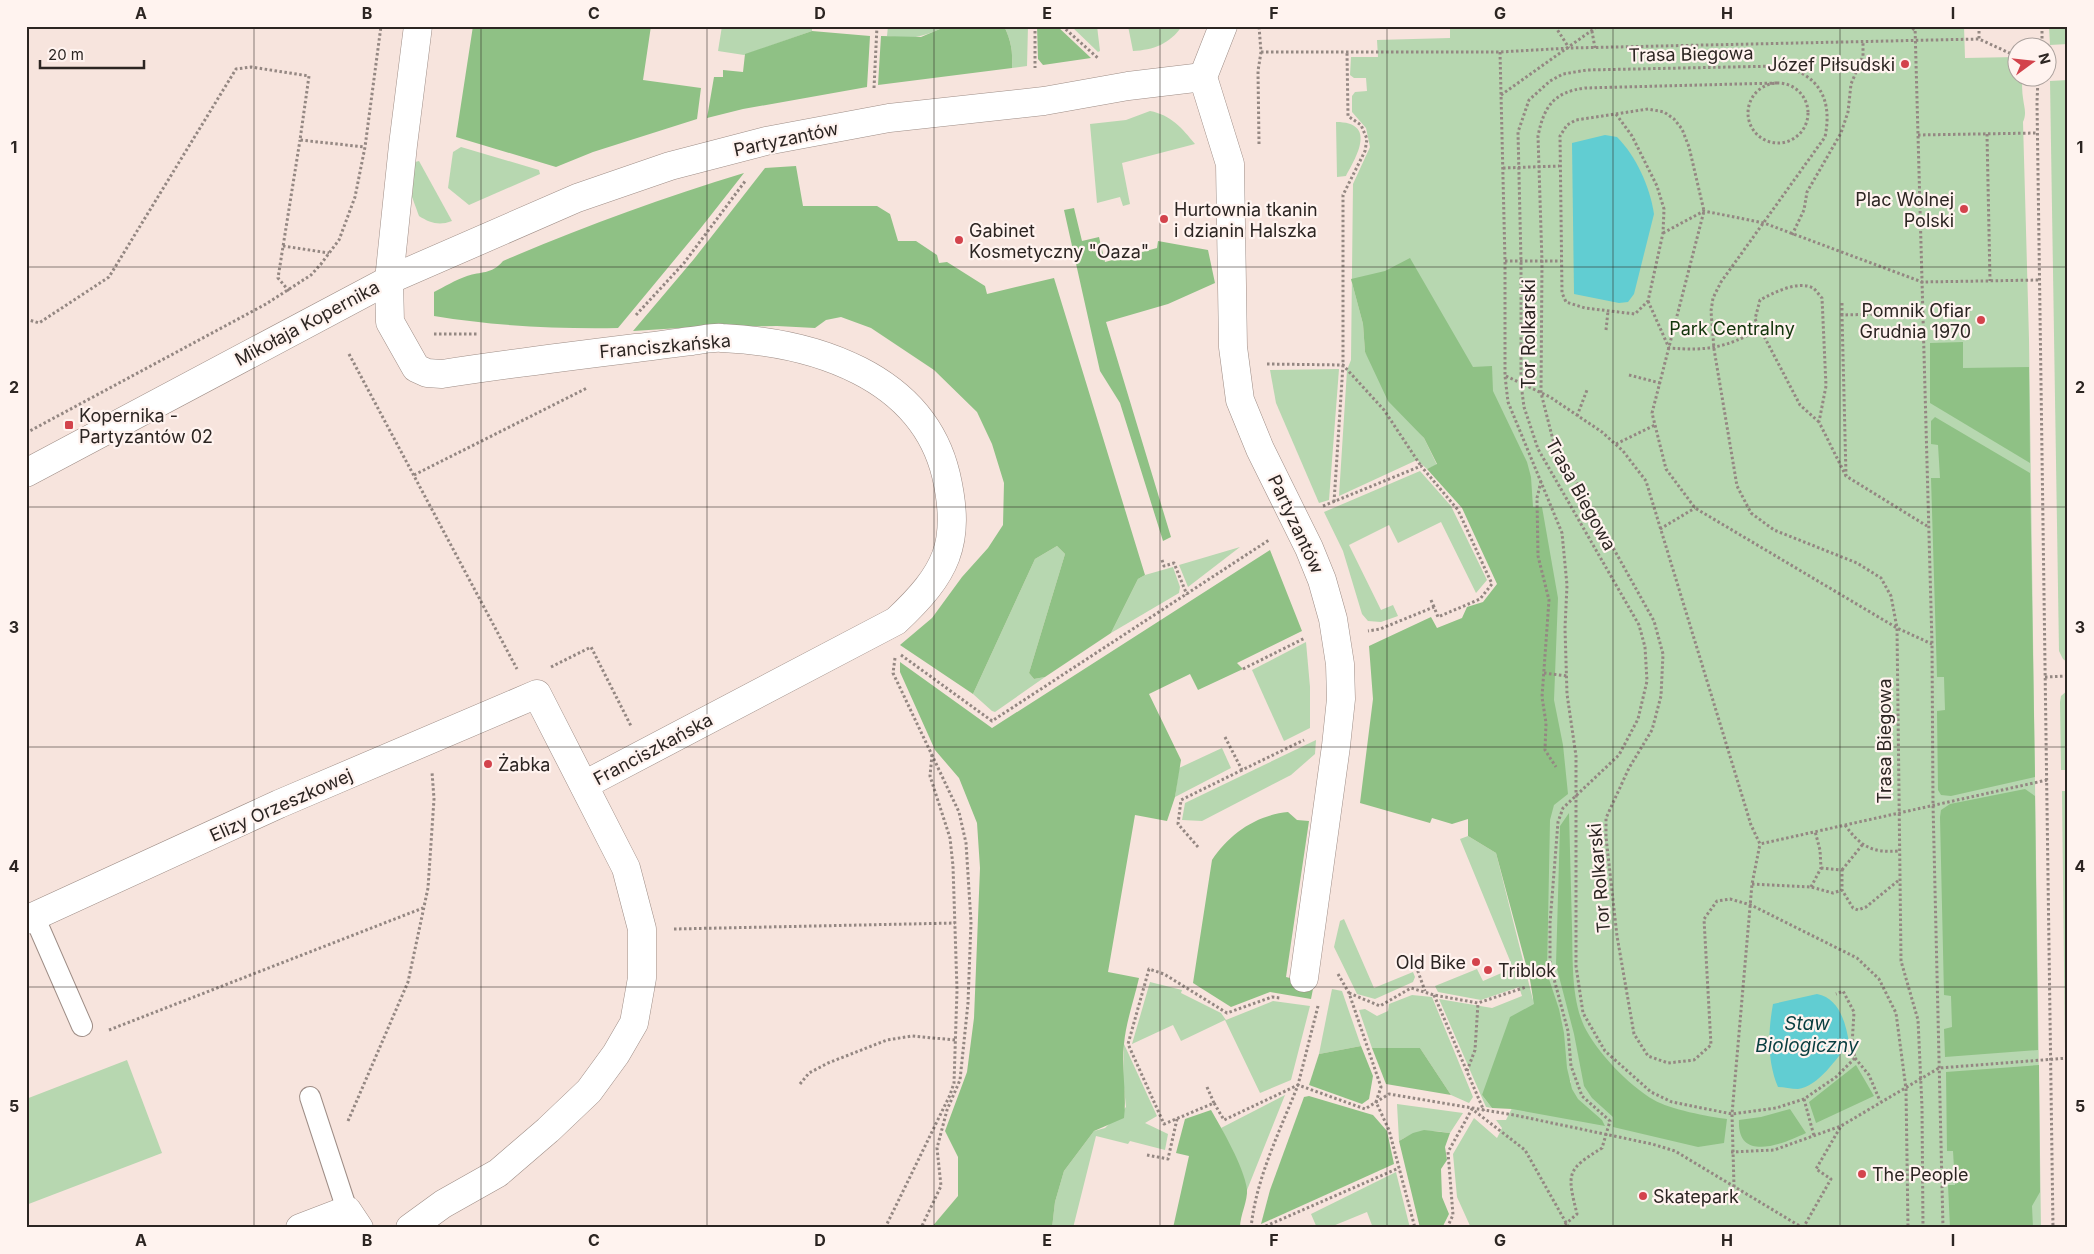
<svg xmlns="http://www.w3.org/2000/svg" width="2094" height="1254" font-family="Inter,sans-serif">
	<rect width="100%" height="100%" fill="#f7e4dd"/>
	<g fill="#b7d7b0">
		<polygon points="722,26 812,26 812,31 744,55 718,51"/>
		<path d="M 888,26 L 947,26 C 921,37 915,40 887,36 Z"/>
		<path d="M 1004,26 L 1028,26 L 1027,66 L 1012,68 C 1013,52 1011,40 1004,26 Z"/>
		<polygon points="1071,26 1097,26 1100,51 1098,52"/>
		<path d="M 1128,26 L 1182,26 C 1170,44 1153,50 1133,51 Z"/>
		<path d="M 1450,26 L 1964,26 L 1965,58 L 2016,57 L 2016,78 L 2022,78 C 2022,84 2022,92 2023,98 C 2024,107 2027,113 2023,122 L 2029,339 L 2041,1228 L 1471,1228 L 1457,1197 L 1453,1154 L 1474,1118 L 1497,1138 L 1502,1128 L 1496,1120 L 1506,1120 L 1514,1104 L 1563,1090 L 1571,1082 L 1556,1061 L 1482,1095 L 1492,1108 L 1486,1107 L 1439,999 L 1492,1008 L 1522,996 L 1519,987 L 1481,1000 L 1438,992 L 1435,986 L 1477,969 L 1483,981 L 1513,968 L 1460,839 L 1468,836 L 1496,853 L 1533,1000 L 1525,562 L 1351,279 L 1363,324 L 1365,352 L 1408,419 L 1424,438 L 1437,465 L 1427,469 L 1417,460 L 1339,496 L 1347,370 L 1351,360 L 1353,184 L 1370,147 L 1366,128 L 1352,112 L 1352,96 L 1355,92 L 1367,91 L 1366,78 L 1354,78 L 1350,75 L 1351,57 L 1378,57 L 1377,40 L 1450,38 Z"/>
		<polygon points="2049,26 2068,26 2068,44 2050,45"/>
		<polygon points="2068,80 2068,663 2063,659 2059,651 2050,81"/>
		<path d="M 1150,111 C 1171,115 1182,128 1195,144 L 1122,163 L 1130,204 L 1123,206 L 1120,197 L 1097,203 L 1090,124 L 1126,120 Z"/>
		<path d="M 1336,122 C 1377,122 1357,156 1346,176 L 1337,177 Z"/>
		<polygon points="461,147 539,170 540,174 469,205 448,188 453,152"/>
		<path d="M 419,161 L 452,221 C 439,226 430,223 419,216 L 412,197 L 415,162 Z"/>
		<polygon points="1339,369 1329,500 1319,503 1276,403 1270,370"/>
		<polygon points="1420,471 1451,506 1487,580 1476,593 1441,522 1398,543 1389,525 1349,545 1381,610 1393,605 1398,616 1381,622 1368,621 1362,614 1343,551 1324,512"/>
		<polygon points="1057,546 1065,554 1029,673 1034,679 1045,677 995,712 992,711 973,694 1035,559"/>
		<polygon points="1240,547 1188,587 1179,565"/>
		<polygon points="1173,567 1180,587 1179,593 1111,633 1138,579 1145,575"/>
		<polygon points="1306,642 1310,687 1310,728 1284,741 1252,670"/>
		<polygon points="2068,690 2068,770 2061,770 2060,702 2061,696"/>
		<polygon points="1316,740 1315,754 1291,775 1202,821 1182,820 1185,803"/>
		<polygon points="1222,748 1231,768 1175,797 1179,768"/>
		<polygon points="2062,791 2068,791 2068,1050 2065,1050"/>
		<polygon points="1344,919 1374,988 1413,972 1415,977 1413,982 1375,999 1357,994 1334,947 1340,921"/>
		<polygon points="1150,982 1182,990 1181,993 1221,1013 1226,1020 1273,1001 1310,1006 1291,1080 1260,1093 1225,1020 1181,1041 1173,1025 1132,1044"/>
		<polygon points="1332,989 1342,991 1361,1046 1319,1054"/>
		<polygon points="1412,995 1432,997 1473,1097 1469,1103 1451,1095 1420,1048 1372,1048 1359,1010 1365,1009 1377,1016 1388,1011 1389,1004"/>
		<polygon points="1124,1044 1157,1116 1145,1123 1168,1134 1165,1150 1130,1141 1128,1144 1096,1136 1073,1228 1052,1228 1055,1202 1064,1171 1094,1131 1105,1128 1126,1107 1123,1078"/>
		<polygon points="127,1060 162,1153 26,1205 26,1099"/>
		<polygon points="2065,1064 2068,1064 2068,1228 2067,1228"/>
		<polygon points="1285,1095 1247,1190 1241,1170 1221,1128"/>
		<path d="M 1397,1104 L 1463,1113 L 1450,1133 C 1428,1130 1420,1129 1399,1141 Z"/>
		<polygon points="1396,1172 1410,1228 1373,1228 1367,1212 1328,1228 1317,1228 1311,1214"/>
	</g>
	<g fill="#8fc185">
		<polygon points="473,26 651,26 643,80 701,88 697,119 593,152 556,167 456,137"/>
		<path d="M 947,26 L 1004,26 C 1011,40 1013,52 1012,68 L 878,85 L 881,36 L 921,37 Z"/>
		<polygon points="1037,26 1057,26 1091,58 1043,65 1038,59"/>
		<polygon points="812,31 870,36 867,87 743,109 707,118 714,77 723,77 723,70 743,72 745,54"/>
		<polygon points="796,166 803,206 877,206 890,214 898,241 916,241 937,255 939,263 947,262 985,286 987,294 1054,278 1145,575 1138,579 1111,633 1045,677 1034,679 1029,673 1065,554 1057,546 1035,559 973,694 900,645 932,618 962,577 988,548 1003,525 1004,483 992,444 977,412 934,370 871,328 841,317 826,320 815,328 777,326 695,327 633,331 694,259 765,168"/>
		<path d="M 744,173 L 700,229 L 618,328 C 556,329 495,326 434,316 L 434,292 C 444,287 455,280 467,276 C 481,271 491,275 503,261 C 582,227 662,198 744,173 Z"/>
		<polygon points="1074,208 1082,241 1099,237 1105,262 1157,248 1158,241 1208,250 1215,283 1168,304 1106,322 1171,537 1163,541 1120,403 1100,371 1064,210"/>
		<polygon points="1410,258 1473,367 1492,366 1493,391 1527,462 1531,477 1533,507 1542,507 1558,598 1554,700 1563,745 1568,794 1554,805 1550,820 1547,973 1559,1009 1564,1033 1567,1068 1572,1089 1578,1099 1602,1120 1605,1126 1512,1109 1492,1108 1482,1095 1510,1017 1534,1004 1530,980 1496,853 1468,836 1468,819 1452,824 1432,818 1430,823 1360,803 1373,699 1369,646 1431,617 1437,628 1462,618 1467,607 1483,602 1497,584 1462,508 1427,469 1437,464 1424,438 1388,401 1365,352 1363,324 1351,279 1385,271"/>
		<polygon points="1963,342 1963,368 2029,367 2030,463 1930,403 1930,343"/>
		<polygon points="1935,417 2030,473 2035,777 1951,796 1941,795 1938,790 1937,711 1945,710 1944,677 1937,677 1931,478 1940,478 1938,445 1931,444 1931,421"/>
		<path d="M 1270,550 L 1302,631 L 1237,663 L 1243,669 L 1198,690 L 1190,674 L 1149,694 L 1181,760 L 1175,797 L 1167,821 L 1135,815 L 1108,972 L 1139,978 C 1134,1000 1126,1022 1124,1044 C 1121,1069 1127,1094 1124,1118 L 1094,1131 L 1064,1171 L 1055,1202 L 1052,1228 L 931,1228 L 958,1196 L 958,1157 L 945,1131 L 967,1072 L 974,1018 L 980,868 L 977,823 L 959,778 L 935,750 L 900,672 L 900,662 L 992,728 Z"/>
		<polygon points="2025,789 2035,796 2038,1050 1945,1057 1944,1029 1952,1027 1951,996 1944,995 1940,817 1941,810 1950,804"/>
		<path d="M 1288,812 L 1297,820 L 1309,821 L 1286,977 L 1314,984 L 1311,999 L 1270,992 L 1231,1007 L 1193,983 L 1212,860 C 1229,834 1256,815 1288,812 Z"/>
		<path d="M 1569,813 C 1570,851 1571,889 1572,928 C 1573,959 1571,997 1584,1026 C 1596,1051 1629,1086 1654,1100 C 1669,1109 1709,1117 1727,1119 L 1724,1143 L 1698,1147 L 1613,1127 L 1613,1117 L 1592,1098 L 1584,1086 L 1574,1034 L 1556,965 L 1560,826 Z"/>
		<polygon points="1361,1046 1373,1076 1369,1099 1362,1104 1309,1085 1319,1054"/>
		<polygon points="1372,1048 1420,1048 1451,1095 1386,1084"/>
		<polygon points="1856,1065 1874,1096 1816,1123 1809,1102"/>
		<polygon points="2039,1065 2040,1192 2032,1206 2033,1228 1950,1228 1948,1185 1955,1185 1953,1151 1947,1151 1946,1072"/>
		<polygon points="1309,1096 1373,1115 1387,1131 1394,1164 1261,1224 1270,1190 1304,1097"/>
		<path d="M 1790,1109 L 1806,1133 C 1783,1144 1737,1163 1739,1120 L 1761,1117 Z"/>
		<path d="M 1211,1110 C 1222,1129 1244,1167 1247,1189 C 1248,1201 1240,1215 1240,1228 L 1173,1228 L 1189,1156 L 1176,1153 L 1185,1119 Z"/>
		<polygon points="1424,1130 1450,1133 1445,1147 1447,1160 1441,1169 1442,1197 1449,1214 1442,1228 1420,1228 1399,1141 1413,1133"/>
	</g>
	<g fill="#61cdd2">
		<path d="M 1605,135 L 1617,137 C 1636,156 1650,187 1654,214 L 1634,294 L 1628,302 L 1619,303 L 1574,294 L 1572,143 Z"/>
		<path d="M 1817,994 C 1839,998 1846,1023 1849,1043 C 1837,1058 1818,1087 1798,1089 C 1791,1089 1784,1087 1778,1087 C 1767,1061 1768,1031 1773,1004 Z"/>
	</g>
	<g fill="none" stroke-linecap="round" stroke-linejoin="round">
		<defs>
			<g id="service">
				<polyline points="34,916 82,1026"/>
				<polyline points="310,1097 347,1210"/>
			</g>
			<g id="minor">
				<path d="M 418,26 L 403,145 L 389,280 L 390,322 L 416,368 L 427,373 L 442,374 C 506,364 571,356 636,348 C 655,346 673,343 692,341 C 702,340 712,337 722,338 C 813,342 922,375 946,475 C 962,544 946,574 896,621 L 584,785"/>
				<polyline points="1223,26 1203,77 1230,164 1233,347 1240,400 1260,449 1309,548 1322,580 1333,619 1340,664 1341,699 1336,746 1304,978"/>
				<polyline points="26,473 389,280 577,198 670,166 766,141 889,118 1044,101 1128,86 1203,77"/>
				<polyline points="26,920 279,804 537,694 626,868 642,929 642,978 634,1023 616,1054 589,1091 548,1130 498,1173 443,1204 410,1228"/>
				<polyline points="300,1228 347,1210 359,1228"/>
			</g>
		</defs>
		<use href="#service" stroke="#9e8d86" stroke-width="22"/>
		<use href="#minor" stroke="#9e8d86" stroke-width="29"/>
		<g stroke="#948782" stroke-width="3" stroke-dasharray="2.5 2.5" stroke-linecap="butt">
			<polyline points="1035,26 1035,68"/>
			<polyline points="1062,26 1099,59"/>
			<polyline points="1555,26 1569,48"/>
			<polyline points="1591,26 1595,48"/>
			<polyline points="1908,26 1915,30"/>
			<polyline points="1915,26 1932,644 1933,804 1943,1228"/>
			<polyline points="1979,26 1979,39 2016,56"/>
			<polyline points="2042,26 2042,48"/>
			<polyline points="1261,52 1500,52 1570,48 1979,39"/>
			<polyline points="1500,52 1505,261 1505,376 1508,402 1562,533 1567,585 1565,628 1567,694 1576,756 1576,966 1583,1013 1605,1051 1651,1092 1672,1102 1732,1114 1776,1108 1804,1099 1836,1077 1855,1058 1852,1045 1854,1012 1843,991 1836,994"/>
			<polyline points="2038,78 2037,102 2053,1228"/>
			<path d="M 1777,83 L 1585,88 C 1554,92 1544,106 1538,136 L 1542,262 L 1541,393 L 1553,440 L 1654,621 L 1663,654 L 1661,696 L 1652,730 L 1629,768 L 1606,818 L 1606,837 L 1617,936 L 1634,1034 L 1648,1056 L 1668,1063 L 1694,1060 L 1711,1045 L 1704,919 L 1717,901 L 1730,899 L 1751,905 L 1857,958 L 1879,979 L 1896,1013 L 1906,1089 L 1908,1228"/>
			<circle cx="1778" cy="113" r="30"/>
			<polyline points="874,88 877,26"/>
			<polyline points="1501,95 1598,26"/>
			<polyline points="1616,114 1632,136 1657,186 1664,209 1663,233 1648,301 1635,314 1585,308 1566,302 1562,293 1560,136 1567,125 1576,120 1648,109 1664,112 1674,119 1682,129 1689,147 1704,211 1652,413 1666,469 1695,508 1897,628 1932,644"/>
			<polyline points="1987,134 1990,281"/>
			<polyline points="1918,135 2037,133"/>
			<polyline points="1259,144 1258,71 1261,52 1259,26"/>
			<polyline points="1503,168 1559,166"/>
			<polyline points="1663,233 1704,211 1764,223 1922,282 2040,280"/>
			<polyline points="1792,235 1804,210 1807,192 1841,133 1848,112 1851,84 1863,56 1863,42"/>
			<polyline points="283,246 329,253"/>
			<polyline points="1505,261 1561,261"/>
			<polyline points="289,291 278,278 300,140"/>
			<path d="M 1648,301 L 1669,348 C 1708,351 1725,348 1760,329"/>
			<polyline points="1842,303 1842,315"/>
			<polyline points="1923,313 1842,315 1846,476 1927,526"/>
			<polyline points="636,315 684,263 746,180"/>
			<polyline points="26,319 39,323 109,277 236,69 251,67 309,76 300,140 365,147"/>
			<polyline points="1606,330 1608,311"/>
			<polyline points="434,334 478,334"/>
			<polyline points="349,354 517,669"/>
			<polyline points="1267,364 1343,365 1384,410 1421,466"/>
			<polyline points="1629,375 1660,383"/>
			<polyline points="1506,376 1550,397 1602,432 1623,451 1646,481 1751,825 1760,844 2047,780"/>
			<polyline points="1577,416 1587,390"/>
			<path d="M 1819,422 L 1800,405 L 1755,319 L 1760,300 C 1773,293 1798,280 1813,288 C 1816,290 1819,295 1822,298 L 1826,386 L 1819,422 L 1846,476"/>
			<polyline points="26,433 266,304 311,275 321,264 339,240 355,197 365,147 381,26"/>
			<polyline points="1616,444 1655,425"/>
			<polyline points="414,475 587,388"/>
			<polyline points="1541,481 1537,498 1538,556 1549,600 1542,697 1546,723 1545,750 1556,767"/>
			<polyline points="1334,502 1343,365 1343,195 1365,151 1367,139 1361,125 1348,116 1347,52"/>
			<polyline points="1323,506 1421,466 1458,510 1492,584 1480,599 1438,617 1434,607 1380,629 1368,631"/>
			<polyline points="1660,529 1695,508"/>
			<polyline points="1162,560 1164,566 1174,563 1187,595"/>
			<polyline points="1431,600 1434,607"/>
			<polyline points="901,655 992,721 1269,540"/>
			<polyline points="895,658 893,673 959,812 966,843 971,922 968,1003 960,1080 947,1110 937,1148 941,1186 921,1228"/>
			<polyline points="551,667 591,647 631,726"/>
			<polyline points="1243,669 1305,638"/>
			<polyline points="1544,673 1567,676"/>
			<polyline points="2045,677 2068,676"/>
			<polyline points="1225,737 1242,770 1304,740"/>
			<path d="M 1845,825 C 1861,847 1872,853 1899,851"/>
			<polyline points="1198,847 1178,824 1181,800 1242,770"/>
			<polyline points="1821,868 1842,870 1842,890 1853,908 1858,910 1866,907 1899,880"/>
			<polyline points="1842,870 1863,844"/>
			<polyline points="1752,884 1811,887 1833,893 1842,890"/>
			<polyline points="1811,887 1821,868 1820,850 1815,831"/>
			<polyline points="674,929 955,923"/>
			<polyline points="1416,966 1425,991"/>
			<polyline points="1338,974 1349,993 1381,1087 1376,1102 1389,1130 1415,1228"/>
			<polyline points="1349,993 1380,1006 1411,988 1434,995 1478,1003 1526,987"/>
			<polyline points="1434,995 1484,1111"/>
			<polyline points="1318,1006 1298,1085 1365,1109 1389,1094 1514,1115 1652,1144 1675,1151 1803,1228"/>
			<polyline points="109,1030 423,908"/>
			<polyline points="1855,1058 1869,1075 1880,1101"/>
			<polyline points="1467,1071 1475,1050 1478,1003"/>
			<polyline points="800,1084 809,1073 828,1063 887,1040 912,1036 955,1040"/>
			<polyline points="1207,1087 1214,1103"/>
			<polyline points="1804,1099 1814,1136"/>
			<polyline points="348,1121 408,982 428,888 434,799 432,772"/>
			<polyline points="1731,1152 1774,1150 1841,1126 1939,1068 2068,1058"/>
			<polyline points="1147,1155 1168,1159 1177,1119"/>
			<polyline points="1734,1187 1732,1114 1752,884 1760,844"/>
			<polyline points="885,1228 950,1095 954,1083 957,990 953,866 950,838 930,776 932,755"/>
			<path d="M 1251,1228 C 1256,1178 1280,1131 1298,1085 L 1224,1120 L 1214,1103 L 1164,1124 L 1128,1044 L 1149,969 L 1164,974 L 1227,1013 L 1272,997 L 1280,998"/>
			<polyline points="1261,1228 1399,1168"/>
			<polyline points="1447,1228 1453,1215 1448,1152 1472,1109 1525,1150 1569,1228"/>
			<path d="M 1561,1228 L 1577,1214 C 1567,1173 1566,1170 1602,1148 L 1610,1121 L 1582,1096 L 1571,1066 L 1568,1031 L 1550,964 L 1550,923 L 1558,822 L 1563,808 L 1619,755 L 1638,719 L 1647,681 L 1645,647 L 1639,625 L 1538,449 L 1524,407 L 1521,384 L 1521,262 L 1518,132 L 1529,100 L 1550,81 L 1563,74 L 1587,70 L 1779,66 C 1818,73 1833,98 1825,137 L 1721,282 L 1713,298 L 1711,311 L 1714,349 L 1737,486 L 1751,513 L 1774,530 L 1857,563 L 1881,578 L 1891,596 L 1897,628 L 1901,961 L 1918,1020 L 1922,1107 L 1923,1228"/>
			<polyline points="1803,1228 1831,1179 1816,1169 1841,1126"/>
		</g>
		<use href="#service" stroke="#fff" stroke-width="20"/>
		<use href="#minor" stroke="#fff" stroke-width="28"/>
	</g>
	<path fill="none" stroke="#2c2522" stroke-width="1" stroke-opacity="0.55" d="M 254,26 L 254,1228M 481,26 L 481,1228M 707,26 L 707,1228M 934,26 L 934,1228M 1160,26 L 1160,1228M 1387,26 L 1387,1228M 1613,26 L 1613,1228M 1840,26 L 1840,1228M 26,267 L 2068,267M 26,507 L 2068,507M 26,747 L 2068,747M 26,987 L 2068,987"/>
	<g fill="#d3434c" stroke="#fff3ef" stroke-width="2">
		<circle cx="1905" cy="64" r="5"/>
		<circle cx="1964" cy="209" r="5"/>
		<circle cx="1164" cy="219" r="5"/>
		<circle cx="959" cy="240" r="5"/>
		<circle cx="1981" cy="320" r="5"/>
		<rect x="64" y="420" width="10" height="10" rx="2.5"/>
		<circle cx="488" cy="764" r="5"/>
		<circle cx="1476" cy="962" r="5"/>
		<circle cx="1488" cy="970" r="5"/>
		<circle cx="1862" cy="1174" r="5"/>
		<circle cx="1643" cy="1196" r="5"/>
	</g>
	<g text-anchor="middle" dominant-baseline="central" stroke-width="4.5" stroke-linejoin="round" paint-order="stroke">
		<g font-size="18" fill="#2c2522" stroke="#fff3ef">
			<text transform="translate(1691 54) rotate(-1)">Trasa Biegowa</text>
			<text transform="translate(786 139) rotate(-12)">Partyzantów</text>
			<text transform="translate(307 323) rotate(-28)">Mikołaja Kopernika</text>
			<text transform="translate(1528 334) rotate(-90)">Tor Rolkarski</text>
			<text transform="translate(665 346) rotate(-5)">Franciszkańska</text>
			<text transform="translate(1581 494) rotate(61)">Trasa Biegowa</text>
			<text transform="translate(1296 524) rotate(65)">Partyzantów</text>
			<text transform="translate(1884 741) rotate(-90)">Trasa Biegowa</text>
			<text transform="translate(653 749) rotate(-28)">Franciszkańska</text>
			<text transform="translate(281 805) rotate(-24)">Elizy Orzeszkowej</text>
			<text transform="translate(1599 878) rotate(-95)">Tor Rolkarski</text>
		</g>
		<g font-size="18" fill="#2c2522" stroke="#fff3ef" text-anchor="start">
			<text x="1895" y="64" text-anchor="end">Józef Piłsudski</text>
			<text x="1954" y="199" text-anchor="end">Plac Wolnej<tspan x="1954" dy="21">Polski</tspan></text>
			<text x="1174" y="209">Hurtownia tkanin<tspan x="1174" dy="21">i dzianin Halszka</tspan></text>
			<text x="969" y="230">Gabinet<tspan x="969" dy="21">Kosmetyczny "Oaza"</tspan></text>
			<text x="1971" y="310" text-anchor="end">Pomnik Ofiar<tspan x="1971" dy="21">Grudnia 1970</tspan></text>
			<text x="79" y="415">Kopernika -<tspan x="79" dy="21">Partyzantów 02</tspan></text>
			<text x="498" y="764">Żabka</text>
			<text x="1466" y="962" text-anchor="end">Old Bike</text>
			<text x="1498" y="970">Triblok</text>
			<text x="1872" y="1174">The People</text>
			<text x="1653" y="1196">Skatepark</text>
		</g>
		<g font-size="18" fill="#12340b" stroke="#fff3ef">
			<text x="1732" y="328">Park Centralny</text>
		</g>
		<g font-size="19" font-style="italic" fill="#093e40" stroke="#fff3ef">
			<text x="1807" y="1023">Staw<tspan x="1807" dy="22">Biologiczny</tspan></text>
		</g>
	</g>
	<rect width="2094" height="1254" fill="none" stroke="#fff3ef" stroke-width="55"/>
	<g transform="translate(2032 62) rotate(75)"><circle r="24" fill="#fff3ef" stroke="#aba19d"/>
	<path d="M0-4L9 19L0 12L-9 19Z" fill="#d3434c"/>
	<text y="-8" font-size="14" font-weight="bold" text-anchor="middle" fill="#2c2522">N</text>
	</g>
	<path d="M40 60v8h104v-8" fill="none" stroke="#2c2522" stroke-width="2.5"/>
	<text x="48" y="60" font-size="15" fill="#2c2522" stroke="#fff3ef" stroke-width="4" paint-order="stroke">20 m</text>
	<rect x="28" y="28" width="2038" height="1198" fill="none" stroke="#2c2522" stroke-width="2"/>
	<g font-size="16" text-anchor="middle" font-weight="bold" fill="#2c2522">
		<text x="141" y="19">A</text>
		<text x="367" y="19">B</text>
		<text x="594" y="19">C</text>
		<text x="820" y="19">D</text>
		<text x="1047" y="19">E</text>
		<text x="1274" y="19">F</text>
		<text x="1500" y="19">G</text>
		<text x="1727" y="19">H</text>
		<text x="1953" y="19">I</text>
		<text x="14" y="153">1</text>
		<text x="2080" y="153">1</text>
		<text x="14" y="393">2</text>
		<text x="2080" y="393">2</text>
		<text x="14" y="633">3</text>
		<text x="2080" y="633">3</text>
		<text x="14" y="872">4</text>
		<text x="2080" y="872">4</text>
		<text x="14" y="1112">5</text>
		<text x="2080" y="1112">5</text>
		<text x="141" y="1246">A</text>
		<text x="367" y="1246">B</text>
		<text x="594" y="1246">C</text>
		<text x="820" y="1246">D</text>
		<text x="1047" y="1246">E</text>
		<text x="1274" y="1246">F</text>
		<text x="1500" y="1246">G</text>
		<text x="1727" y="1246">H</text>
		<text x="1953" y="1246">I</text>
	</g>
</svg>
